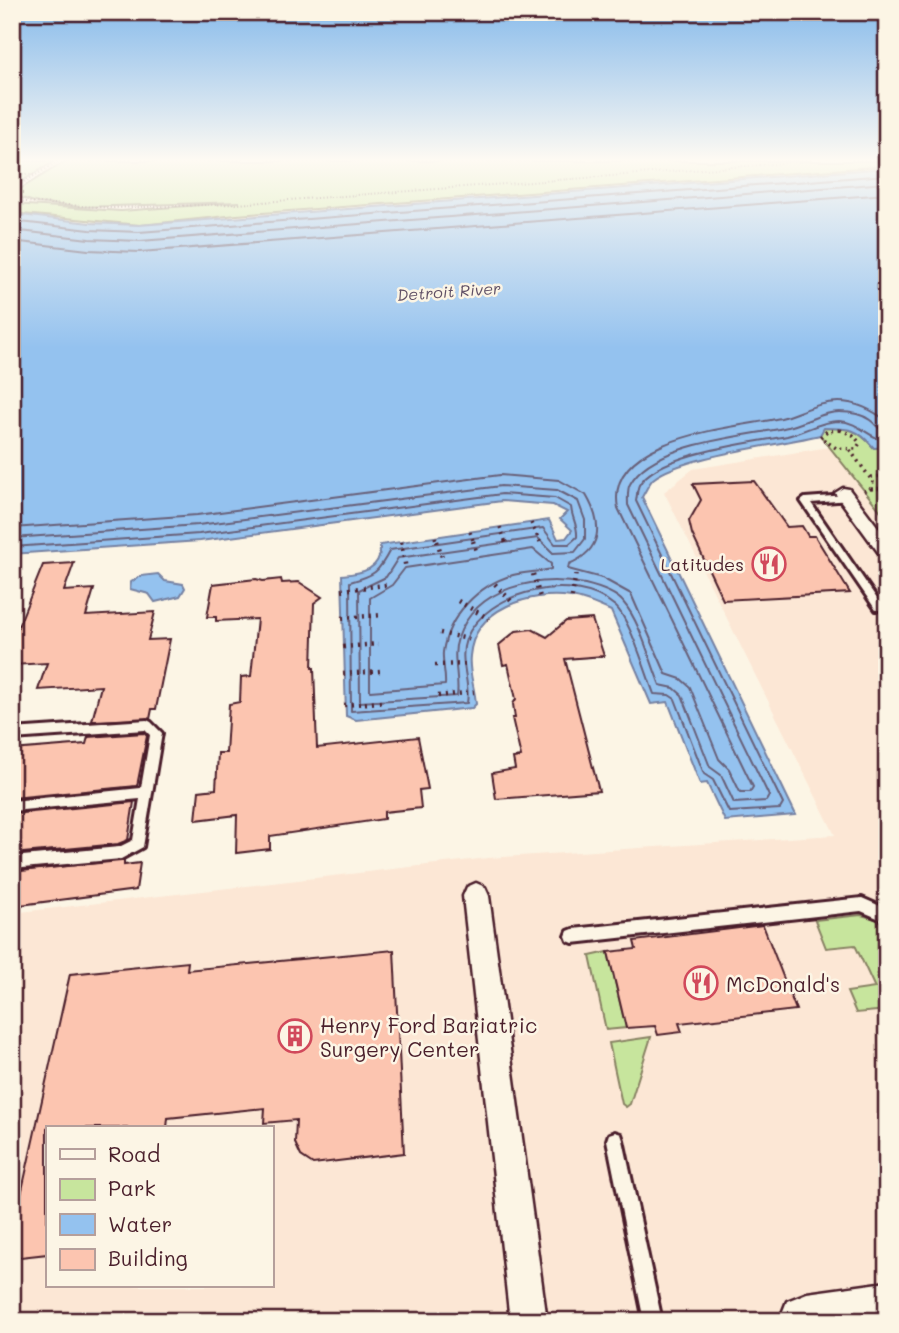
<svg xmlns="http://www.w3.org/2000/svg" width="899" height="1333" font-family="Mali,sans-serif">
	<rect width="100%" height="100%" fill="#fcf5e5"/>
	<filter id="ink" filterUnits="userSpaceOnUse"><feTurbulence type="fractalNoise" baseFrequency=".0143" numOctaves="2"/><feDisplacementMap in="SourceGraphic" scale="14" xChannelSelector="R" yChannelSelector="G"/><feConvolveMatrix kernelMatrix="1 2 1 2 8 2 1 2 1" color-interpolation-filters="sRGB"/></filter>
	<g filter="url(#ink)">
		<path fill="#fce7d5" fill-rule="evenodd" d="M 829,447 L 887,519 L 887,1321 L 12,1321 L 12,913 L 488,858 L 835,835 L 664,492 L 693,469 ZM 47,1128 L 271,1128 L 271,1286 L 47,1286 Z"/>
		<g fill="#c7e59d" stroke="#888264" stroke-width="2">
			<polygon points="12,161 55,161 12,187 12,177 20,172 12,171"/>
			<polygon points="66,161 887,161 887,166 237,215 140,225 12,213 12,204 121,211 240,202 81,207 37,203 19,197 20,189"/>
			<path d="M 823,428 C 849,428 857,428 874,448 L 887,447 L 887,519 L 820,435 Z"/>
			<polygon points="861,915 887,922 887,1010 856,1013 847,992 875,988 855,945 826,948 815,920"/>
			<polygon points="608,952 626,1028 606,1030 590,956"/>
			<polygon points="651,1037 630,1104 626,1107 622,1104 609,1043"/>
		</g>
		<g fill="#94c2ef" stroke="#7681a1" stroke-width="2">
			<path d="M 887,168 L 887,447 L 874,448 C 857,428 850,428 824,428 L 820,435 C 780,445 682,456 653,479 C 649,483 645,492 642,497 L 796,815 L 725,821 L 707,783 L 700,784 L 668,702 L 651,704 L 611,611 C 598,605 585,599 571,597 C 530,591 474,608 470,656 C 468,671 475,688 476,704 L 472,708 L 356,720 L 346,716 L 342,575 C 362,573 382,570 380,545 L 549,520 L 558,539 L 566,538 L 572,530 L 560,519 L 567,512 L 553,505 L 502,501 L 200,541 L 12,554 L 12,214 L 90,223 L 139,225 Z"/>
			<polygon points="158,574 165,581 183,584 185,588 180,596 155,602 149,594 130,589 131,582 141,576"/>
		</g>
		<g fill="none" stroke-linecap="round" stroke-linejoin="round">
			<g stroke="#686079" stroke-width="2">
				<polyline points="12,221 90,230 139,232 887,175"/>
				<polyline points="12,230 89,239 140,241 887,183"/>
				<polyline points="12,241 88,250 140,252 887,194"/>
				<path d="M 12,528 L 197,515 L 500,475 L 559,480 L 586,495 C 603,524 603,550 569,564 L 568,569 L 602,578 L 631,594 L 666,674 L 681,679 L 690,687 L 719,759 L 729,769 L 740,792 L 750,792 L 753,787 L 618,508 C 604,436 735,428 781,418 C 800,413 818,402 838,402 C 857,402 872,410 887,421"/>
				<path d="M 12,538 L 198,525 L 501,486 L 557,490 L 578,501 L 585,520 L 585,539 L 575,552 L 553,553 L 538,538 L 398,558 L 386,577 L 359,590 L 360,702 L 457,696 C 460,677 451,657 458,638 C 476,586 537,575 585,584 C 597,587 615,592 623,602 C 640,621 650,661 660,685 L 674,688 L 682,695 L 710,767 L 721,775 L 734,803 L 766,801 L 769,796 L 628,505 C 628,499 627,489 630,484 C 652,442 746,437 788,427 C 806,423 821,412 839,412 C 850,412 862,414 870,420 C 877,425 878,430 887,432"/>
				<path d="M 12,547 L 199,534 L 502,494 L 555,498 L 571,507 C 572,519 578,525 577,537 L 569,544 L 555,544 L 543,528 L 390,550 C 378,573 375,575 350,582 L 351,711 L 467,703 C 471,682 458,661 466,639 C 486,590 575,571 615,606 C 630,619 646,674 654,694 L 669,695 L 675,699 L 704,774 L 713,780 L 729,812 L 780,809 L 783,804 L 636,501 C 637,497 637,489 639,485 C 657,453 753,443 787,436 C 804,432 821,421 839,421 C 860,422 869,439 887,441"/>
				<path d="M 533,549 L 551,564 L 551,569 C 539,572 525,572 513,575 C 478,585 448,616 443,652 C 442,663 446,674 445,685 L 370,691 L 370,598 L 392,585 L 405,568 Z"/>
			</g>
		</g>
		<g fill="#fcc5b0" stroke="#4a1f2b" stroke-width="2">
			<polygon points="754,481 787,527 802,526 808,536 815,536 850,593 723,600 692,534 689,521 701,500 693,484"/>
			<polygon points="74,563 64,591 94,589 86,616 155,612 148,640 170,639 156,709 152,709 150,719 92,721 101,686 38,690 47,663 12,665 12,642 43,565"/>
			<polygon points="256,579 263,581 281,579 282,583 299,582 322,597 314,603 312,668 314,668 317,748 418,737 428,789 419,790 421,808 384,812 384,819 270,836 270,849 236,853 237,815 196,820 199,791 216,789 218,753 226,753 229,704 240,702 241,677 251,676 257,619 216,621 216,617 207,617 213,584"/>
			<polygon points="592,619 604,656 565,659 599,791 496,799 492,773 515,769 513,758 521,757 512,718 515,718 513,704 516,699 508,664 503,665 499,645 516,631 532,629 547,637 566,621"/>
			<polygon points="144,733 147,736 137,786 12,798 12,750 86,744 88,737"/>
			<polygon points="134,802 128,840 118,844 12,854 12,814"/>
			<polygon points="124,860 124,865 140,863 136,890 12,906 12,872"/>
			<polygon points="763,925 796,1010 679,1023 682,1032 658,1035 655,1026 626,1028 608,952 636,949 634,941"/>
			<polygon points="394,950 404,1153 313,1164 301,1156 295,1143 296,1120 264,1123 265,1108 168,1118 167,1128 47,1128 47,1254 12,1258 12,1235 70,974 188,962 187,970"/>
		</g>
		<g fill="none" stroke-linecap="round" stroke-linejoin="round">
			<defs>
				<g id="service">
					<polygon points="847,495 850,496 850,500 811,503 882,606 884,608 882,610 876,610 801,501 805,498"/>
					<polygon points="147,720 151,722 162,733 143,847 121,859 12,869 12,857 119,847 133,840 140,799 12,811 12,801 141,788 150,735 145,730 12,739 12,729"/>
					<polygon points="862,898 887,909 887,922 861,911 573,943 568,941 566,936 568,931 573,929"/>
					<polygon points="615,1132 621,1134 623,1140 662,1321 644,1321 607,1140 609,1134"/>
				</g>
				<g id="minor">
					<polygon points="843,488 849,489 887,539 887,558 881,556 835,493"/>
					<polygon points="476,883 485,887 489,896 547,1321 510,1321 463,896 467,887"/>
				</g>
				<polygon id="secondary" points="887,1282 887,1321 779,1321 787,1301 807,1293"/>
			</defs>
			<use href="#service" stroke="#4a1f2b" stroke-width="6"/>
			<use href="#minor" stroke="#4a1f2b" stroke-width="5"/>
			<use href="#secondary" stroke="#4a1f2b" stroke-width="5"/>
			<g stroke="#4a1f2b" stroke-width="2" stroke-dasharray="1 2.5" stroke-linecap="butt">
				<polyline points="12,173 34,175"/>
				<polyline points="12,189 60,161"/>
				<polyline points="12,201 112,208 236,204 812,161"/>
			</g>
			<g stroke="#4a1f2b" stroke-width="3.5" stroke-dasharray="2 4.5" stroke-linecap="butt">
				<polyline points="881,425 887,424"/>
				<polygon points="840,430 853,435 860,443 856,449 836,448 820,437 827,431"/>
				<polyline points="850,450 873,482 870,489 864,491"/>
				<polyline points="871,477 887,476"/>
				<polyline points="871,489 887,488"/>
				<polyline points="531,523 540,542"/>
				<polyline points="500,527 506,543"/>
				<polyline points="470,532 474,543"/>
				<polyline points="435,537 437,543"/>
			</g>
			<g stroke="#4a1f2b" stroke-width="4.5" stroke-dasharray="2 5" stroke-linecap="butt">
				<polyline points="437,541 443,560"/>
				<polyline points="473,541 476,551"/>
				<polyline points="505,541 507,547"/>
				<polyline points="401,542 406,569"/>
				<polyline points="533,574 540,597"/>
				<polyline points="495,584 513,603"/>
				<polyline points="342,590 386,585"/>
				<polyline points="572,597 576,572"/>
				<polyline points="458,601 489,619"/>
				<polyline points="342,618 382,615"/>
				<polyline points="440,633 473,640"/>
				<polyline points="343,647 378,644"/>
				<polyline points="435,665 470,664"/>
				<polyline points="343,674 380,671"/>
				<polyline points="438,696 474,692"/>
				<polyline points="344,705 381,702"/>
			</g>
			<use href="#service" fill="#fcf5e5" fill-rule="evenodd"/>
			<use href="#minor" fill="#fcf5e5" fill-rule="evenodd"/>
			<use href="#secondary" fill="#fcf5e5" fill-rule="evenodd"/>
		</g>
	</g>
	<linearGradient id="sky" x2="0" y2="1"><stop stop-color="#86baeb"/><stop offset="0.46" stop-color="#fefaf3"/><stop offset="1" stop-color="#fefaf3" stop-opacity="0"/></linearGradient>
	<rect width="899" height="348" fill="url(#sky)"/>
	<defs>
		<symbol id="restaurant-ring" viewBox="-11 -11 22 22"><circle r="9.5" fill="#fcf5e5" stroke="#d1495b" stroke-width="1.5"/><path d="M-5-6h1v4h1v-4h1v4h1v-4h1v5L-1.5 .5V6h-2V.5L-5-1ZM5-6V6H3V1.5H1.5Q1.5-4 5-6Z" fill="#d1495b"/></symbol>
		<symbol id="building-ring" viewBox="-11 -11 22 22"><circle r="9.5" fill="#fcf5e5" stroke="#d1495b" stroke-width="1.5"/><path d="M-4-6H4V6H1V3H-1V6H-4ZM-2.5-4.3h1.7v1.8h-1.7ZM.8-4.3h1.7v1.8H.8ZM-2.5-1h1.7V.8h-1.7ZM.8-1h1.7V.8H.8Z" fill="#d1495b"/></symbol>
	</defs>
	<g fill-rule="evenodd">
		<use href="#restaurant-ring" x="750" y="545" width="38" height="38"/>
		<use href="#restaurant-ring" x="682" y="964" width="38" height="38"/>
		<use href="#building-ring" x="276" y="1017" width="38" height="38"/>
	</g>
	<g text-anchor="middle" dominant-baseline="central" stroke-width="5" stroke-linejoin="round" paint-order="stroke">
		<g font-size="16" font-style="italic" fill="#605066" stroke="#fcf5e5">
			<text transform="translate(449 291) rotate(-4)">Detroit River</text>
		</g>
		<g font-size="18" fill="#4a1f2b" stroke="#fcf5e5" text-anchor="end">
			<text x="744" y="564">Latitudes</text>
		</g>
		<g font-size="21" fill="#4a1f2b" stroke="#fcf5e5" text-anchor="start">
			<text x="726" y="983">McDonald's</text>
			<text x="320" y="1024">Henry Ford Bariatric<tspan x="320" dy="24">Surgery Center</tspan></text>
		</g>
	</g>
	<rect width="899" height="1333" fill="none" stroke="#fcf5e5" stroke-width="42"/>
	<rect x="21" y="21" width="857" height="1291" fill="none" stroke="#4a1f2b" stroke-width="2.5" filter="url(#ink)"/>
	<rect x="46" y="1126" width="228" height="161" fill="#fcf5e5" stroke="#b59f9b" stroke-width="2"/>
	<rect x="60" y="1149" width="35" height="10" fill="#fcf5e5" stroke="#b59f9b" stroke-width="2"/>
	<text x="108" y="1162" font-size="21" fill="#4a1f2b">Road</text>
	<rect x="60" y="1179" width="35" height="21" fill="#c7e59d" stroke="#b59f9b" stroke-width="2"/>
	<text x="108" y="1196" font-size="21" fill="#4a1f2b">Park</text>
	<rect x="60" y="1214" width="35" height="21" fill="#94c2ef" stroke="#b59f9b" stroke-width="2"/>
	<text x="108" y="1232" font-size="21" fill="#4a1f2b">Water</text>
	<rect x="60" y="1249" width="35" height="21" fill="#fcc5b0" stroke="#b59f9b" stroke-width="2"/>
	<text x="108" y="1266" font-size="21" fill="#4a1f2b">Building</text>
</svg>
